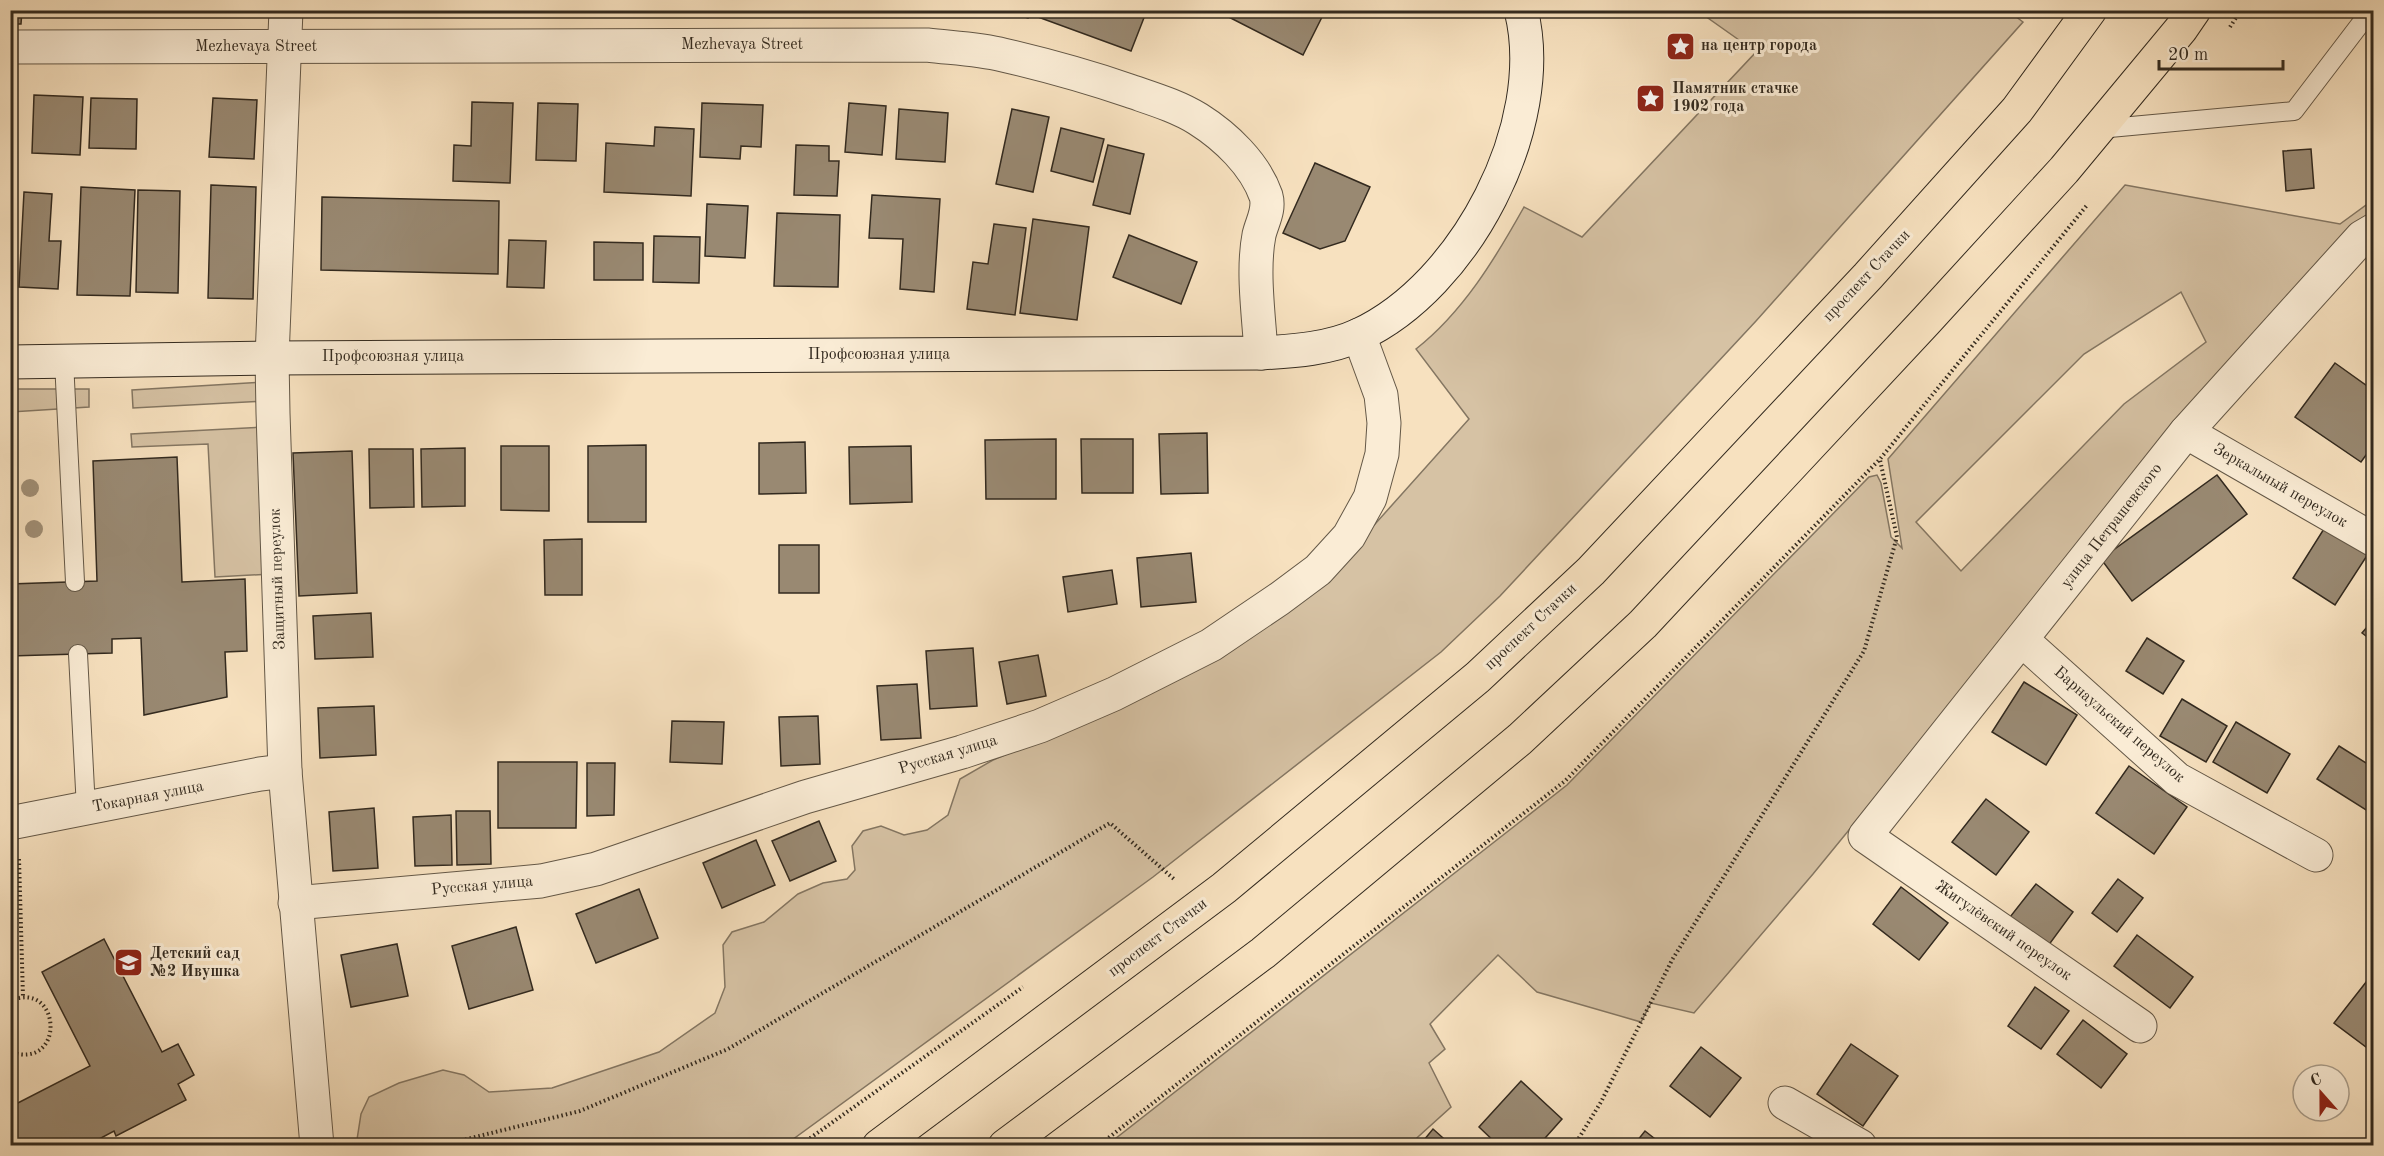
<svg xmlns="http://www.w3.org/2000/svg" width="2384" height="1156" font-family="'Old Standard TT',serif">
	<rect width="100%" height="100%" fill="#f7e1bf"/>
	<filter id="stains"><feTurbulence type="fractalNoise" baseFrequency=".00333" numOctaves="4"/><feColorMatrix values="0 0 0 0 .2 0 0 0 0 .09 0 0 0 0 .02 0 0 0 .5 -.17"/></filter>
	<radialGradient id="worn" r=".72"><stop offset=".6" stop-color="#630" stop-opacity="0"/><stop offset="1" stop-color="#630" stop-opacity=".3"/></radialGradient>
	<g fill="#d6c2a4" stroke="#847662" stroke-width="1.5" fill-rule="evenodd">
		<path d="M 2007,10 L 2023,22 L 1756,321 L 1500,596 L 1441,652 L 1153,877 L 785,1145 L 356,1146 L 361,1114 L 369,1097 L 399,1083 L 443,1070 L 464,1075 L 489,1092 L 552,1088 L 659,1052 L 715,1013 L 725,987 L 723,945 L 732,932 L 764,922 L 798,894 L 823,883 L 847,879 L 855,870 L 852,846 L 863,831 L 881,826 L 904,835 L 927,830 L 948,815 L 960,779 L 993,760 L 1126,704 L 1342,561 L 1469,419 L 1416,349 C 1463,312 1495,259 1524,207 L 1582,237 L 1756,52 L 1698,11 Z"/>
		<path d="M 2125,185 L 2340,224 L 2373,200 L 2373,225 L 2176,430 L 1813,874 L 1694,1013 L 1651,1003 L 1641,1022 L 1537,992 L 1498,955 L 1430,1024 L 1445,1049 L 1429,1063 L 1451,1107 L 1409,1145 L 1389,1145 L 1380,1140 L 1365,1141 L 1356,1146 L 1106,1146 L 1567,785 L 1869,477 L 1877,475 L 1881,483 L 1891,537 L 1902,548 L 1888,459 ZM 2181,292 L 2206,342 L 2124,404 L 1961,571 L 1916,522 L 2084,354 Z"/>
		<polygon points="265,382 266,401 133,408 132,390"/>
		<polygon points="11,389 89,389 89,407 11,412"/>
		<polygon points="265,427 271,574 215,577 208,444 132,447 131,434"/>
	</g>
	<g fill="#998972" stroke="#332a1f" stroke-width="1.5">
		<polygon points="10,10 22,10 21,24 10,24"/>
		<polygon points="1003,10 1030,10 1028,18"/>
		<polygon points="1040,10 1147,10 1131,51 1038,17"/>
		<polygon points="1215,10 1318,10 1324,13 1303,55"/>
		<polygon points="34,95 83,97 80,155 32,153"/>
		<polygon points="91,98 137,99 136,149 89,148"/>
		<polygon points="213,98 257,100 254,159 209,157"/>
		<polygon points="472,102 513,103 510,183 453,181 454,145 471,146"/>
		<polygon points="538,103 578,104 576,161 536,160"/>
		<polygon points="702,103 763,105 761,147 741,146 740,159 700,157"/>
		<polygon points="849,103 886,106 882,155 845,152"/>
		<polygon points="899,109 948,113 945,162 896,159"/>
		<polygon points="1012,109 1049,117 1033,192 996,184"/>
		<polygon points="655,127 694,129 691,196 604,192 606,143 654,146"/>
		<polygon points="1061,128 1104,139 1093,182 1051,171"/>
		<polygon points="796,145 829,146 829,161 839,161 837,196 794,195"/>
		<polygon points="1108,145 1144,154 1130,214 1093,205"/>
		<polygon points="2311,149 2314,188 2286,191 2283,151"/>
		<polygon points="1315,163 1370,187 1345,241 1320,249 1283,233"/>
		<polygon points="211,185 256,187 253,299 208,298"/>
		<polygon points="81,187 135,190 130,296 77,295"/>
		<polygon points="138,190 180,191 178,293 136,292"/>
		<polygon points="24,192 52,194 49,241 61,241 58,289 19,287"/>
		<polygon points="872,195 940,199 934,292 900,289 903,239 869,238"/>
		<polygon points="322,197 499,201 498,274 321,270"/>
		<polygon points="707,204 748,206 745,258 705,256"/>
		<polygon points="10,212 15,213 11,273 10,273"/>
		<polygon points="777,213 840,215 838,287 774,286"/>
		<polygon points="1033,219 1089,227 1077,320 1020,313"/>
		<polygon points="994,224 1026,228 1015,315 967,309 973,262 988,264"/>
		<polygon points="1129,235 1197,262 1181,304 1113,277"/>
		<polygon points="654,236 700,237 699,283 653,282"/>
		<polygon points="509,240 546,241 544,288 507,287"/>
		<polygon points="594,242 643,243 643,280 594,280"/>
		<polygon points="2335,363 2374,391 2374,444 2361,462 2295,417"/>
		<polygon points="1207,433 1208,493 1161,494 1159,434"/>
		<polygon points="1056,439 1056,499 986,499 985,440"/>
		<polygon points="1081,439 1133,439 1133,493 1082,493"/>
		<polygon points="805,442 806,493 759,494 759,443"/>
		<polygon points="646,445 646,522 588,522 588,446"/>
		<polygon points="501,446 549,446 549,511 501,510"/>
		<polygon points="911,446 912,502 850,504 849,447"/>
		<polygon points="465,448 465,506 422,507 421,449"/>
		<polygon points="369,449 413,449 414,507 370,508"/>
		<polygon points="352,451 357,593 299,596 293,453"/>
		<polygon points="177,457 182,582 245,579 247,651 225,652 227,697 144,715 141,638 112,639 112,653 10,656 10,584 97,581 93,461"/>
		<polygon points="2217,475 2247,514 2132,601 2101,559"/>
		<polygon points="2327,524 2370,551 2335,605 2293,578"/>
		<polygon points="582,539 582,595 545,595 544,540"/>
		<rect x="779" y="545" width="40" height="48"/>
		<polygon points="1191,553 1196,602 1141,607 1137,558"/>
		<polygon points="1112,570 1117,604 1068,612 1063,577"/>
		<polygon points="371,613 373,657 315,659 313,616"/>
		<polygon points="2374,619 2374,642 2362,633"/>
		<polygon points="2147,638 2184,661 2163,694 2126,671"/>
		<polygon points="973,648 977,706 930,709 926,651"/>
		<polygon points="1038,655 1046,696 1007,704 999,662"/>
		<polygon points="2024,682 2077,715 2046,765 1992,732"/>
		<polygon points="917,684 921,738 881,740 877,686"/>
		<polygon points="2182,699 2227,726 2206,762 2160,736"/>
		<polygon points="374,706 376,755 320,758 318,708"/>
		<polygon points="818,716 820,764 781,766 779,717"/>
		<polygon points="672,721 724,722 722,764 670,762"/>
		<polygon points="2236,722 2290,754 2267,793 2213,762"/>
		<polygon points="2339,746 2374,768 2374,815 2317,779"/>
		<polygon points="498,762 577,762 576,828 498,828"/>
		<polygon points="587,763 615,763 614,815 587,816"/>
		<polygon points="2129,766 2187,807 2154,854 2096,813"/>
		<polygon points="1986,799 2029,832 1996,875 1952,842"/>
		<polygon points="374,808 378,868 333,871 329,812"/>
		<polygon points="456,811 490,811 491,864 457,865"/>
		<polygon points="451,815 452,865 415,866 413,817"/>
		<polygon points="819,821 836,861 790,881 772,841"/>
		<polygon points="756,840 775,885 722,908 703,863"/>
		<polygon points="2118,879 2143,898 2117,932 2092,913"/>
		<polygon points="2036,884 2073,912 2048,946 2010,917"/>
		<polygon points="1901,887 1948,923 1919,960 1873,924"/>
		<polygon points="639,889 658,938 596,963 576,914"/>
		<polygon points="516,927 533,990 469,1009 452,946"/>
		<polygon points="2137,935 2193,977 2170,1008 2114,966"/>
		<polygon points="104,939 162,1052 178,1044 194,1075 178,1084 186,1100 116,1136 114,1131 86,1146 10,1146 10,1107 90,1066 42,972"/>
		<polygon points="397,944 408,996 351,1007 341,955"/>
		<polygon points="2374,972 2374,1053 2334,1023"/>
		<polygon points="2035,987 2069,1011 2041,1049 2008,1026"/>
		<polygon points="2083,1020 2127,1054 2101,1088 2057,1054"/>
		<polygon points="1851,1044 1898,1076 1863,1126 1817,1094"/>
		<polygon points="1701,1047 1741,1078 1710,1117 1670,1086"/>
		<polygon points="1521,1081 1562,1119 1538,1146 1499,1146 1479,1127"/>
		<polygon points="1433,1129 1452,1146 1419,1146"/>
		<polygon points="1645,1131 1664,1146 1633,1146"/>
	</g>
	<g fill="none" stroke-linecap="round" stroke-linejoin="round">
		<defs>
			<g id="service">
				<polyline points="2099,129 2294,111 2371,10"/>
				<polyline points="64,361 75,582"/>
				<polyline points="78,654 86,809"/>
			</g>
			<g id="minor">
				<polyline points="286,10 272,358 273,413 285,771 317,1146"/>
				<path d="M 10,47 L 927,45 C 952,48 979,49 1003,55 C 1046,65 1089,77 1130,91 C 1153,99 1177,106 1198,119 C 1225,136 1255,164 1266,196 C 1270,210 1262,222 1259,235 C 1252,271 1259,317 1261,353"/>
				<polyline points="2186,432 2374,540"/>
				<polyline points="2022,640 2177,779 2316,855"/>
				<polyline points="10,823 260,774 285,771"/>
				<polyline points="295,903 541,881 596,869 805,797 962,752 1040,726 1114,694 1211,645 1279,599 1318,570 1349,536 1370,498 1382,454 1384,423 1381,395 1359,335"/>
				<polyline points="2140,1026 1865,836 2186,432 2362,237 2374,230"/>
				<polyline points="1785,1103 1860,1146"/>
			</g>
			<path id="secondary" d="M 10,362 L 272,358 L 1261,353 C 1294,351 1329,349 1359,335 C 1465,286 1550,125 1521,10"/>
			<g id="primary">
				<polyline points="879,1146 1224,888 1478,677 1591,571 1868,276 2017,110 2090,10"/>
				<polyline points="1005,1146 1263,953 1520,739 1643,624 1926,321 2064,170 2181,29 2194,10"/>
			</g>
		</defs>
		<use href="#service" stroke="#645847" stroke-width="20"/>
		<use href="#minor" stroke="#645847" stroke-width="35"/>
		<use href="#secondary" stroke="#332a1f" stroke-width="35"/>
		<use href="#primary" stroke="#332a1f" stroke-width="35"/>
		<g stroke="#332a1f" stroke-width="4" stroke-dasharray="1.5 3" stroke-linecap="butt">
			<polyline points="2230,27 2241,10"/>
			<polyline points="19,859 23,997"/>
			<path d="M 10,1001 C 61,978 67,1071 10,1052"/>
			<polyline points="353,1142 459,1141 580,1111 728,1049 1110,823 1174,879"/>
			<polyline points="799,1146 1023,987"/>
			<polyline points="1098,1146 1565,781 1880,459 2088,204"/>
			<polyline points="1574,1146 1601,1102 1672,960 1864,651 1897,537 1880,460"/>
		</g>
		<use href="#service" stroke="#faecd5" stroke-width="18"/>
		<use href="#minor" stroke="#faecd5" stroke-width="33"/>
		<use href="#secondary" stroke="#faecd5" stroke-width="33"/>
		<use href="#primary" stroke="#f7e1bf" stroke-width="33"/>
	</g>
	<g fill="#a29179">
		<circle cx="30" cy="488" r="9"/>
		<circle cx="34" cy="529" r="9"/>
	</g>
	<defs>
		<symbol id="sight-square" viewBox="-11 -11 22 22"><rect x="-9" y="-9" width="18" height="18" rx="4" fill="#8f2418" stroke="#faecd5"/><path d="M0-6L1.8-2.2L6-1.7L2.9 1.2L3.7 5.4L0 3.3L-3.7 5.4L-2.9 1.2L-6-1.7L-1.8-2.2Z" fill="#fff"/></symbol>
		<symbol id="school-square" viewBox="-11 -11 22 22"><rect x="-9" y="-9" width="18" height="18" rx="4" fill="#8f2418" stroke="#faecd5"/><path d="M0-5L7-2L0 1L-7-2ZM-4 1L0 2.5L4 1V4Q0 6-4 4Z" fill="#fff"/></symbol>
	</defs>
	<g fill-rule="evenodd">
		<use href="#sight-square" x="1664" y="30" width="33" height="33"/>
		<use href="#sight-square" x="1634" y="82" width="33" height="33"/>
		<use href="#school-square" x="112" y="946" width="33" height="33"/>
	</g>
	<g text-anchor="middle" dominant-baseline="central" stroke-width="6" stroke-linejoin="round" paint-order="stroke">
		<g font-size="16" fill="#332a1f" stroke="#faecd5">
			<text x="742" y="45">Mezhevaya Street</text>
			<text x="256" y="47">Mezhevaya Street</text>
			<text transform="translate(1867 276) rotate(-47)">проспект Стачки</text>
			<text x="879" y="355">Профсоюзная улица</text>
			<text x="393" y="357">Профсоюзная улица</text>
			<text transform="translate(2280 486) rotate(30)">Зеркальный переулок</text>
			<text transform="translate(2112 526) rotate(-52)">улица Петрашевского</text>
			<text transform="translate(278 579) rotate(-92)">Защитный переулок</text>
			<text transform="translate(1531 627) rotate(-43)">проспект Стачки</text>
			<text transform="translate(2119 725) rotate(41)">Барнаульский переулок</text>
			<text transform="translate(948 755) rotate(-17)">Русская улица</text>
			<text transform="translate(148 797) rotate(-11)">Токарная улица</text>
			<text transform="translate(482 886) rotate(-5)">Русская улица</text>
			<text transform="translate(2003 931) rotate(35)">Жигулёвский переулок</text>
			<text transform="translate(1158 938) rotate(-37)">проспект Стачки</text>
		</g>
		<g font-size="16" font-weight="bold" fill="#332a1f" stroke="#faecd5" text-anchor="start">
			<text x="1701" y="46">на центр города</text>
			<text x="1672" y="89">Памятник стачке<tspan x="1672" dy="18">1902 года</tspan></text>
			<text x="150" y="954">Детский сад<tspan x="150" dy="18">№2 Ивушка</tspan></text>
		</g>
	</g>
	<rect width="2384" height="1156" fill="none" stroke="#f7e1bf" stroke-width="36"/>
	<rect x="12" y="12" width="2360" height="1132" fill="none" stroke="#332a1f" stroke-width="3"/>
	<rect x="18" y="18" width="2348" height="1120" fill="none" stroke="#332a1f" stroke-width="1.5"/>
	<g transform="translate(2321 1093) rotate(339)"><circle r="28" fill="#faecd5" stroke="#aa9e8c" stroke-width="1.5"/>
	<path d="M0-4.5L10 22L0 15L-10 22Z" fill="#8f2418"/>
	<text y="-9" font-size="16" font-weight="bold" text-anchor="middle" fill="#332a1f">С</text>
	</g>
	<path d="M2159 60v9h124v-9" fill="none" stroke="#332a1f" stroke-width="3"/>
	<text x="2168" y="60" font-size="18" fill="#332a1f" stroke="#faecd5" stroke-width="4.5" paint-order="stroke">20 m</text>
	<rect width="100%" height="100%" filter="url(#stains)"/>
	<rect width="100%" height="100%" fill="url(#worn)"/>
</svg>
